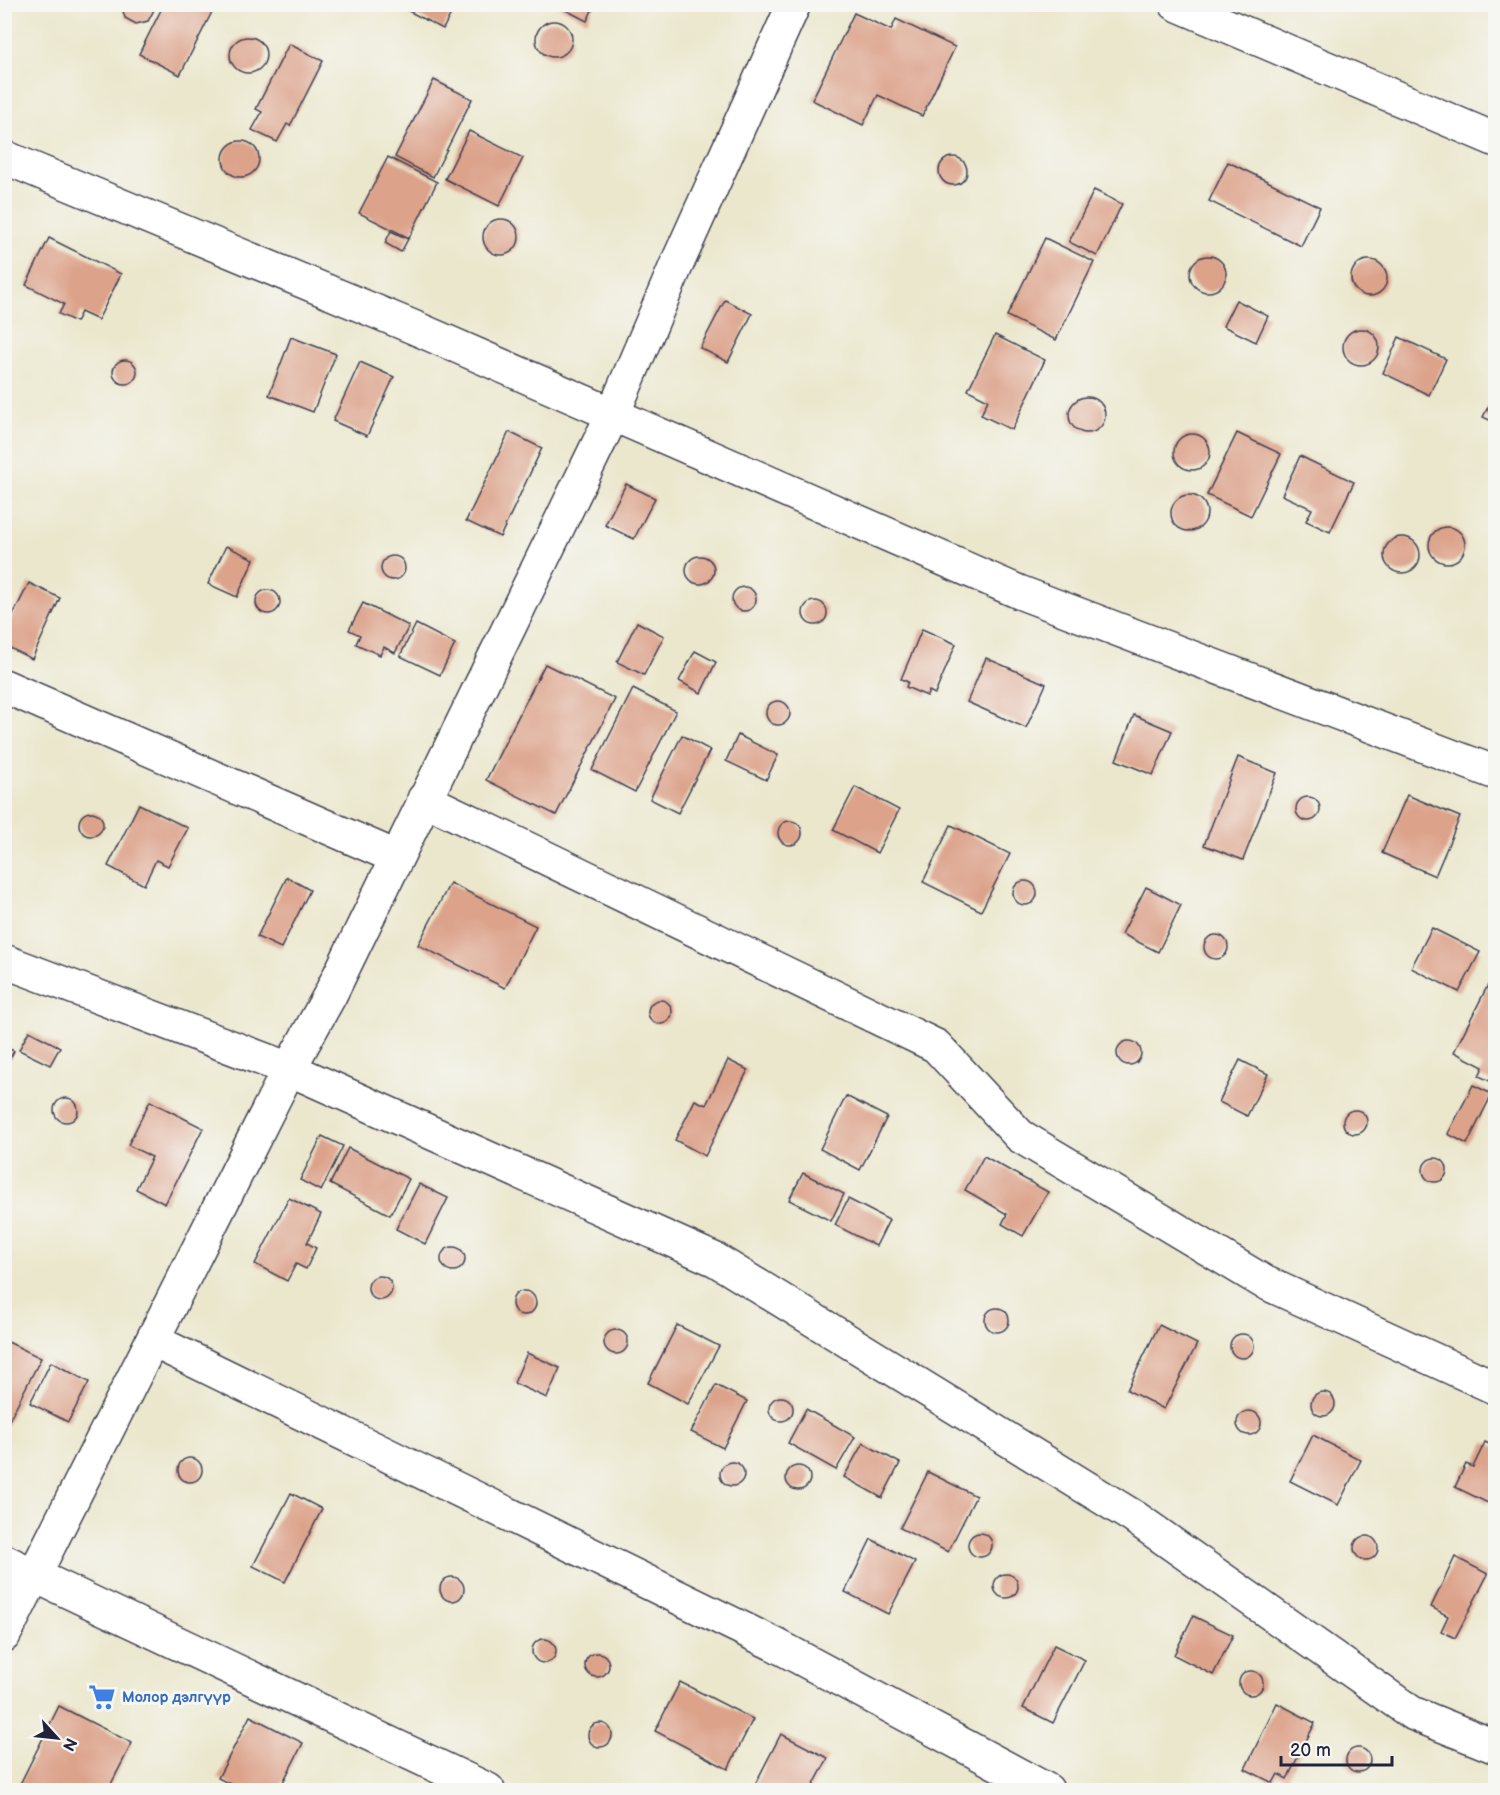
<svg xmlns="http://www.w3.org/2000/svg" width="1500" height="1795" font-family="'Balsamiq Sans',sans-serif">
	<rect width="100%" height="100%" fill="#f6f6f2"/>
	<filter id="ink" filterUnits="userSpaceOnUse"><feTurbulence type="fractalNoise" baseFrequency=".0167" numOctaves="2"/><feDisplacementMap in="SourceGraphic" scale="12" xChannelSelector="R" yChannelSelector="G"/><feConvolveMatrix kernelMatrix="1 2 1 2 8 2 1 2 1" color-interpolation-filters="sRGB"/></filter>
	<filter id="wash" filterUnits="userSpaceOnUse"><feTurbulence type="fractalNoise" baseFrequency=".008" numOctaves="4" result="noise"/><feDisplacementMap in="SourceGraphic" scale="24" xChannelSelector="R" yChannelSelector="G"/><feGaussianBlur stdDeviation="1.35" result="paint"/><feColorMatrix in="noise" values="0 0 0 0 0 0 0 0 0 0 0 0 0 0 0 0 0 1.4 0 .05"/><feComposite in="paint" operator="in"/></filter>
	<g filter="url(#wash)">
		<rect width="100%" height="100%" fill="#ebe7cd"/>
		<g id="blocks">
			<g fill="#dca28a">
				<polygon points="121,4 156,4 156,6 148,21 136,24 125,18"/>
				<polygon points="164,4 216,4 180,75 139,54"/>
				<polygon points="395,4 456,4 443,29"/>
				<polygon points="554,4 595,4 587,21"/>
				<polygon points="854,13 891,30 896,19 955,47 922,116 878,95 863,125 812,100"/>
				<circle cx="554" cy="39" r="18"/>
				<circle cx="248" cy="55" r="18"/>
				<polygon points="289,44 323,61 290,126 287,124 277,142 252,130 262,112 256,109"/>
				<polygon points="434,80 472,99 433,177 395,157"/>
				<polygon points="469,131 523,158 499,206 445,179"/>
				<circle cx="241" cy="159" r="18"/>
				<circle cx="953" cy="171" r="14"/>
				<polygon points="388,157 437,182 409,238 359,213"/>
				<polygon points="1228,162 1320,207 1301,246 1209,201"/>
				<polygon points="1094,190 1122,204 1097,256 1069,242"/>
				<circle cx="501" cy="237" r="18"/>
				<polygon points="391,231 408,239 401,252 385,243"/>
				<polygon points="49,238 121,274 98,320 81,312 76,322 59,314 64,304 26,285"/>
				<polygon points="1045,238 1094,262 1056,340 1007,316"/>
				<circle cx="1208" cy="274" r="18"/>
				<circle cx="1369" cy="278" r="18"/>
				<polygon points="725,300 752,314 728,362 700,348"/>
				<polygon points="1236,300 1268,316 1256,342 1223,326"/>
				<circle cx="1361" cy="347" r="18"/>
				<polygon points="995,335 1045,360 1012,430 981,415 988,400 968,390"/>
				<polygon points="291,337 336,354 313,412 269,395"/>
				<polygon points="1399,337 1446,359 1429,395 1383,373"/>
				<circle cx="125" cy="372" r="12"/>
				<polygon points="360,362 394,377 367,436 333,421"/>
				<polygon points="1496,392 1496,423 1483,417"/>
				<circle cx="1087" cy="415" r="18"/>
				<polygon points="509,432 542,448 500,537 466,521"/>
				<polygon points="1237,433 1281,454 1251,516 1207,495"/>
				<circle cx="1192" cy="452" r="18"/>
				<polygon points="1300,456 1354,482 1330,532 1306,521 1312,509 1282,495"/>
				<polygon points="626,484 655,498 634,539 605,525"/>
				<circle cx="1189" cy="513" r="18"/>
				<circle cx="1447" cy="545" r="18"/>
				<circle cx="1402" cy="555" r="18"/>
				<polygon points="226,546 254,559 237,597 208,584"/>
				<circle cx="700" cy="570" r="14"/>
				<circle cx="393" cy="568" r="12"/>
				<polygon points="29,583 60,598 32,659 4,645 4,633"/>
				<circle cx="744" cy="599" r="12"/>
				<circle cx="268" cy="602" r="12"/>
				<circle cx="815" cy="613" r="12"/>
				<polygon points="363,603 409,626 395,653 384,647 380,655 356,644 360,635 349,630"/>
				<polygon points="637,622 664,636 644,675 617,662"/>
				<polygon points="416,624 455,644 440,675 400,656"/>
				<polygon points="922,629 956,644 935,694 929,691 927,696 906,687 908,682 901,679"/>
				<polygon points="695,651 716,662 701,693 679,681"/>
				<polygon points="986,658 1046,684 1026,728 967,702"/>
				<polygon points="545,664 615,699 556,815 486,780"/>
				<polygon points="633,689 676,711 635,792 592,770"/>
				<circle cx="778" cy="713" r="12"/>
				<polygon points="1134,715 1172,731 1153,775 1116,760"/>
				<polygon points="682,735 710,750 678,813 650,799"/>
				<polygon points="738,735 778,755 766,780 726,761"/>
				<polygon points="1238,757 1277,773 1243,860 1204,845"/>
				<polygon points="855,787 899,810 877,853 833,830"/>
				<polygon points="1407,795 1460,817 1435,876 1382,853"/>
				<circle cx="1308" cy="809" r="12"/>
				<polygon points="139,804 188,828 168,866 156,860 144,885 108,866"/>
				<circle cx="91" cy="824" r="12"/>
				<circle cx="790" cy="833" r="12"/>
				<polygon points="951,825 1010,854 981,911 923,882"/>
				<polygon points="287,877 310,890 281,948 257,937"/>
				<circle cx="1025" cy="893" r="12"/>
				<polygon points="450,883 536,926 505,988 418,945"/>
				<polygon points="1146,887 1181,905 1158,952 1122,934"/>
				<polygon points="1432,928 1480,952 1459,992 1411,968"/>
				<circle cx="1216" cy="947" r="12"/>
				<polygon points="1493,975 1496,976 1496,1075 1492,1082 1479,1076 1483,1067 1454,1052"/>
				<circle cx="660" cy="1012" r="12"/>
				<polygon points="29,1031 60,1047 50,1065 19,1050"/>
				<circle cx="1129" cy="1053" r="12"/>
				<polygon points="4,1046 14,1051 4,1069"/>
				<polygon points="728,1060 748,1070 705,1156 675,1140 695,1100 706,1105"/>
				<polygon points="1240,1060 1268,1074 1247,1116 1219,1102"/>
				<polygon points="1473,1085 1492,1094 1467,1144 1448,1134"/>
				<polygon points="846,1096 887,1117 860,1170 820,1149"/>
				<circle cx="66" cy="1110" r="12"/>
				<polygon points="150,1101 203,1128 165,1204 136,1189 152,1157 128,1145"/>
				<circle cx="1355" cy="1122" r="12"/>
				<polygon points="322,1136 343,1146 321,1191 300,1180"/>
				<polygon points="348,1148 409,1179 390,1215 330,1184"/>
				<polygon points="984,1156 1048,1192 1023,1236 1002,1224 1007,1214 965,1190"/>
				<circle cx="1435" cy="1170" r="12"/>
				<polygon points="803,1173 844,1194 831,1221 789,1200"/>
				<polygon points="419,1184 448,1198 425,1244 396,1229"/>
				<polygon points="289,1198 321,1214 307,1243 316,1248 306,1269 296,1264 287,1281 255,1264"/>
				<polygon points="848,1199 889,1220 876,1246 835,1225"/>
				<circle cx="453" cy="1259" r="12"/>
				<circle cx="380" cy="1288" r="12"/>
				<circle cx="524" cy="1303" r="12"/>
				<circle cx="997" cy="1320" r="12"/>
				<polygon points="677,1325 719,1346 688,1404 648,1383"/>
				<polygon points="1159,1325 1197,1344 1164,1409 1127,1390"/>
				<circle cx="616" cy="1342" r="12"/>
				<circle cx="1242" cy="1346" r="12"/>
				<polygon points="4,1340 41,1358 4,1430"/>
				<polygon points="527,1353 560,1368 547,1398 514,1383"/>
				<polygon points="51,1362 89,1382 68,1422 30,1403"/>
				<polygon points="716,1385 747,1401 723,1448 691,1432"/>
				<circle cx="1323" cy="1404" r="12"/>
				<circle cx="781" cy="1409" r="12"/>
				<polygon points="806,1409 855,1437 836,1470 788,1443"/>
				<circle cx="1249" cy="1423" r="12"/>
				<polygon points="1313,1435 1361,1460 1338,1505 1290,1481"/>
				<polygon points="1485,1442 1496,1447 1496,1489 1488,1503 1455,1487 1466,1464 1473,1467"/>
				<polygon points="863,1443 900,1463 882,1498 844,1477"/>
				<circle cx="190" cy="1470" r="12"/>
				<circle cx="732" cy="1474" r="12"/>
				<circle cx="798" cy="1478" r="12"/>
				<polygon points="928,1472 976,1496 948,1552 900,1528"/>
				<polygon points="291,1493 322,1509 285,1582 253,1566"/>
				<circle cx="980" cy="1545" r="12"/>
				<circle cx="1366" cy="1548" r="12"/>
				<polygon points="871,1539 915,1562 888,1614 845,1592"/>
				<polygon points="1455,1557 1488,1574 1455,1638 1441,1631 1448,1616 1431,1607"/>
				<circle cx="1006" cy="1586" r="12"/>
				<circle cx="452" cy="1589" r="12"/>
				<polygon points="1193,1616 1233,1635 1213,1675 1174,1655"/>
				<circle cx="544" cy="1651" r="12"/>
				<polygon points="1054,1645 1085,1660 1053,1723 1023,1708"/>
				<circle cx="597" cy="1665" r="12"/>
				<circle cx="1251" cy="1683" r="12"/>
				<polygon points="680,1682 753,1719 728,1769 655,1731"/>
				<polygon points="1277,1703 1315,1723 1287,1779 1278,1774 1273,1783 1245,1769"/>
				<polygon points="59,1706 132,1743 108,1790 17,1790"/>
				<polygon points="250,1716 303,1743 279,1790 229,1790 232,1785 218,1778"/>
				<circle cx="600" cy="1735" r="12"/>
				<polygon points="781,1734 828,1758 811,1790 752,1790"/>
				<circle cx="1358" cy="1760" r="12"/>
			</g>
		</g>
	</g>
	<g filter="url(#ink)">
		<use href="#blocks" fill-opacity="0" stroke="#404051" stroke-width="1.5"/>
		<g fill="none" stroke-linecap="round" stroke-linejoin="round">
			<defs>
				<g id="street">
					<polyline points="1176,4 1496,140"/>
					<polyline points="4,157 413,327 1019,592 1496,773"/>
					<polyline points="4,686 396,857"/>
					<polyline points="424,799 936,1046 1020,1136 1264,1282 1496,1388"/>
					<polyline points="4,961 289,1069 716,1260 1134,1517 1412,1713 1496,1747"/>
					<polyline points="154,1341 776,1645 1047,1790"/>
					<polyline points="4,1561 488,1790"/>
					<polyline points="4,1635 289,1069 330,995 613,414 676,266 794,4"/>
				</g>
			</defs>
			<use href="#street" stroke="#404051" stroke-width="36"/>
			<use href="#street" stroke="#fff" stroke-width="33"/>
		</g>
	</g>
	<defs>
		<symbol id="supermarket-bare" viewBox="-9 -9 18 18"><path d="M-6-5.5h2.5l.6 2H6L4.5 2H-2.5L-4.4-4H-6ZM-1.5 3.2a1.3 1.3 0 1 0 .1 0ZM3 3.2a1.3 1.3 0 1 0 .1 0Z" fill="#3f7fe0" stroke="#f6f6f2" stroke-width="2.5" paint-order="stroke"/></symbol>
	</defs>
	<g fill-rule="evenodd">
		<use href="#supermarket-bare" x="83" y="1678" width="38" height="38"/>
	</g>
	<g text-anchor="middle" dominant-baseline="central" stroke-width="6" stroke-linejoin="round" paint-order="stroke">
		<g font-size="15" font-weight="bold" fill="#366cbe" stroke="#f6f6f2" text-anchor="start">
			<text x="122" y="1697">Молор дэлгүүр</text>
		</g>
	</g>
	<rect width="1500" height="1795" fill="none" stroke="#f6f6f2" stroke-width="24"/>
	<g transform="translate(57 1738) rotate(117)" stroke="#f6f6f2" stroke-width="4.5" paint-order="stroke">
	<path d="M0-4.5L10 22L0 15L-10 22Z" fill="#22223b"/>
	<text y="-9" font-size="16" font-weight="bold" text-anchor="middle" fill="#22223b">N</text>
	</g>
	<path d="M1281 1756v9h111v-9" fill="none" stroke="#22223b" stroke-width="3"/>
	<text x="1290" y="1756" font-size="18" fill="#22223b" stroke="#f6f6f2" stroke-width="4.5" paint-order="stroke">20 m</text>
</svg>
